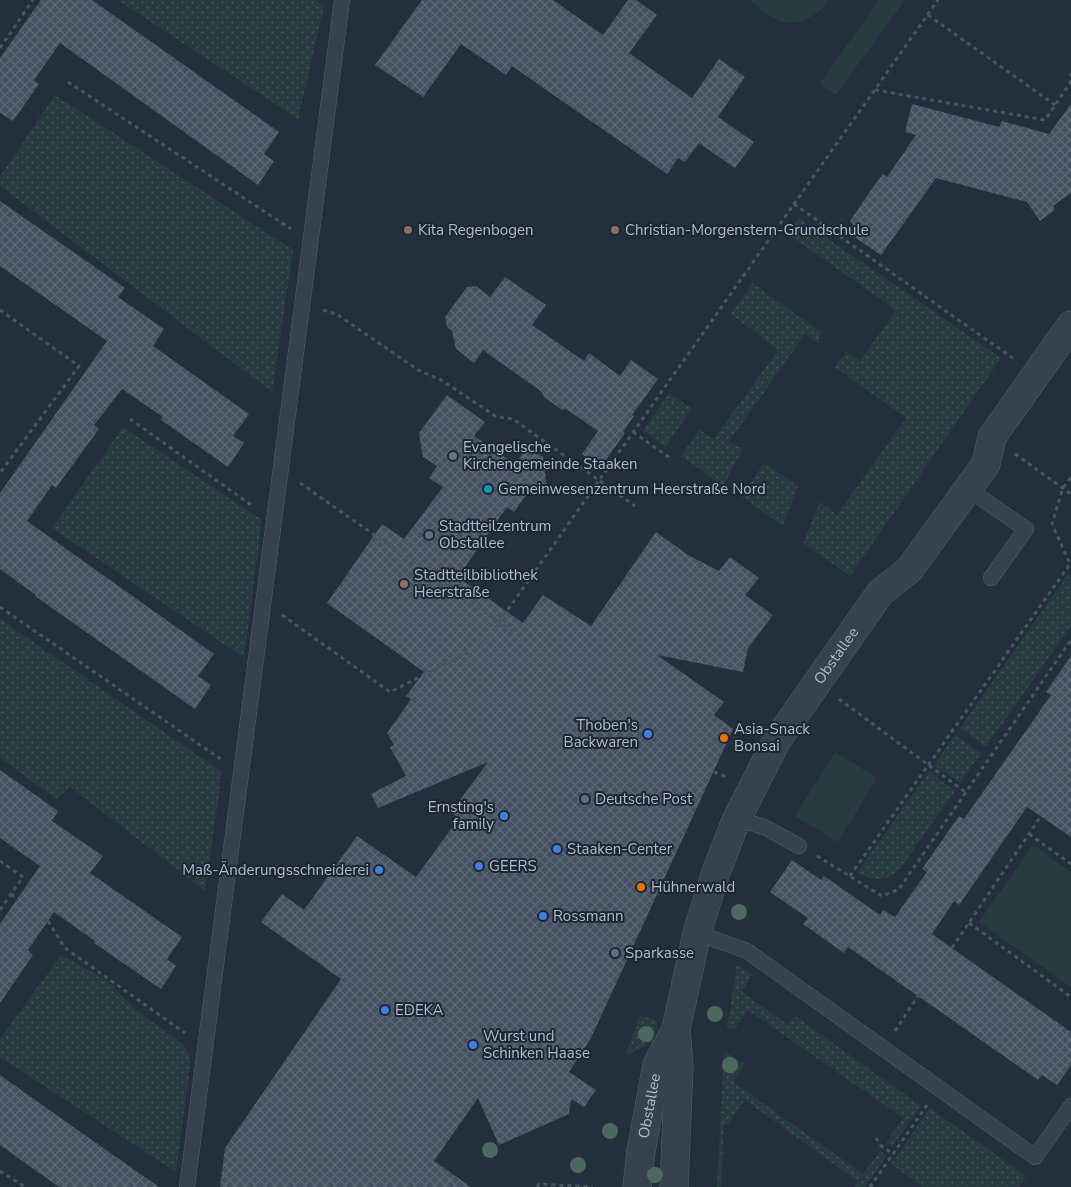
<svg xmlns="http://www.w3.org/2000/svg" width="1071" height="1187" font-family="'Nunito Sans',sans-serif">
	<defs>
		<pattern id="grass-dots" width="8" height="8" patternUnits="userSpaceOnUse" patternTransform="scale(1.25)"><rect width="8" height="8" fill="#263c3f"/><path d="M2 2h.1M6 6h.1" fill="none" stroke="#435659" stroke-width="1.8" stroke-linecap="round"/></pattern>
		<pattern id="building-cross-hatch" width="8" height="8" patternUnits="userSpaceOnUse" patternTransform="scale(1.25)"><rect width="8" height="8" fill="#455162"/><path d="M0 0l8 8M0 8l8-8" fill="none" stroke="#5d6877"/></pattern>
	</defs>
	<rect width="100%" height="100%" fill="#242f3e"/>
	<g fill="url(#grass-dots)">
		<polygon points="120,0 315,0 324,6 298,119 119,1"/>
		<polygon points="55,95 293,250 272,392 0,186 0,176"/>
		<polygon points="798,218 1001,358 850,576 803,543 820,502 837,515 906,418 835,367 846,351 860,361 896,310 788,234"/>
		<polygon points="752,283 821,332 818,343 805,334 729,442 743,449 723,486 681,456 700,430 714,439 778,350 731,314"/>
		<polygon points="669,393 692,409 665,447 643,431"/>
		<polygon points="123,427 262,520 244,658 52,528"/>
		<polygon points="764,463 798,486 783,526 741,496"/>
		<polygon points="1069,573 1071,575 1071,626 986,747 960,728"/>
		<polygon points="0,619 222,772 205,891 70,787 56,799 0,758"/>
		<polygon points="955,735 981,753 960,783 934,765"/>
		<path d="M 929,771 L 955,791 L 899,870 C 883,883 875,880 857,873 Z"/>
		<polygon points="61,955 108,981 136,1010 184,1045 191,1060 176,1172 0,1057 0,1039"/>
		<polygon points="737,965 752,974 742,992 788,1025 795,1016 921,1106 892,1147 886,1143 903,1118 748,1010 734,1030 727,1027"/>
		<polygon points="640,1015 656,1020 657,1026 653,1042 626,1055"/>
		<polygon points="724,1051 745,1064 733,1082 863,1174 880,1151 887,1156 865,1187 854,1187 857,1181 745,1100 728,1125 724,1124 721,1187 717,1187"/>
		<polygon points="930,1108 1026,1176 1019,1187 923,1187 891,1164"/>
	</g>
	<g fill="#263c3f">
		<path d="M 749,0 L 829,0 C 820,15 796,29 778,20 C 768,16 758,6 749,0 Z"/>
		<polygon points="879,0 905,0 836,95 820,83"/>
		<polygon points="835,752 877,778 838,842 795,816"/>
		<polygon points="1033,845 1071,872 1071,987 979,922"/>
	</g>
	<g fill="url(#building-cross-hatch)">
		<polygon points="41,0 92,0 279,132 264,154 274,161 258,185 60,43 34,80 39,84 13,121 0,113 0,58"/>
		<polygon points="422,0 553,0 603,35 628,0 636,0 657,15 629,53 692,98 719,59 745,77 718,117 754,142 735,168 699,143 685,162 678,158 667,174 512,66 506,75 461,44 423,97 375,65"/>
		<polygon points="912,104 999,127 1002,121 1049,134 1071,104 1071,193 1053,206 1055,210 1040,221 1027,202 936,178 881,255 847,232 853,224 850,221 871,190 883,174 887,177 916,135 905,132"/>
		<polygon points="0,201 125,288 118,297 164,329 153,346 249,414 233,436 244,443 228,467 161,420 163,417 122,389 94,425 99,429 66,474 56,488 52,485 27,521 214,654 198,676 211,685 195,709 35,596 36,595 0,569 0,493 107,341 0,266"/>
		<polygon points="505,277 546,305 532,325 584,361 589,353 620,376 631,360 658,379 632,415 634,416 623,432 625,433 601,467 582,454 598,431 566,409 562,410 544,397 542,392 483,350 474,363 456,349 452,331 447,327 445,317 467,287 476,286 490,297"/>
		<polygon points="447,395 485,422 474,436 515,464 528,446 543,457 547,488 529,491 514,512 507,507 458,577 523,623 543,595 591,626 656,532 688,555 719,571 730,557 759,578 745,595 773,615 748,648 743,672 657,655 724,702 714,715 733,729 591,1038 569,1072 596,1090 584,1107 571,1099 569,1114 499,1145 478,1098 434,1161 471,1187 220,1187 225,1148 341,979 261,922 282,894 304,910 357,836 416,877 459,818 451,812 488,762 378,808 371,794 406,776 390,747 394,745 387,733 411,699 406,696 424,672 327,603 382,524 404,539 443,487 429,478 437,466 423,457 419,433"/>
		<polygon points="1071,656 1071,837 1027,807 959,905 954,901 932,934 1071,1032 1071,1065 1057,1085 1042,1075 1038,1080 848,947 844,953 803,924 808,918 770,892 792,860 821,880 824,876 880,915 883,910 895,917 927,872 922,869 959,816 964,819 1051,695 1046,692"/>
		<polygon points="0,770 58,811 52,821 103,856 90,873 182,937 167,959 176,966 161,989 94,943 95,941 54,912 28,950 33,955 0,1003 0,924 40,866 0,838"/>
		<polygon points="0,1075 79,1131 159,1187 59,1187 0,1145"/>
	</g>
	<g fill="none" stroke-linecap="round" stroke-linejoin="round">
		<defs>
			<g id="lane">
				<polyline points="968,489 1026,529 991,578"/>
				<polyline points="737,818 766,828 799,846"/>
				<polyline points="697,933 747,951 1035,1157 1071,1106"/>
				<polyline points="187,1187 342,0"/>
			</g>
			<g id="street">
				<path id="s1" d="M 637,1187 L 641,1151 L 657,1065 L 676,1029"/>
				<path id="s2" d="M 674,1187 L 679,1066 L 676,1029 L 697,933 L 716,872 L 737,818 L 777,740 L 880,593 L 909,570 L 986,464 L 992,437 L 1071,325"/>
			</g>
		</defs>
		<use href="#lane" stroke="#565f6c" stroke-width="16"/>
		<use href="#street" stroke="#565f6c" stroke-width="29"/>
		<g stroke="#44595c" stroke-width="3" stroke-dasharray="4 4" stroke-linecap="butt">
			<polyline points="928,15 1055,105"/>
			<polyline points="0,48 33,0"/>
			<polyline points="68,82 291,229"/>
			<polyline points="875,90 1045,120 1070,83 1071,73"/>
			<polyline points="794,204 1014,359"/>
			<polyline points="0,310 79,366 0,473"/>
			<polyline points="323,310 338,315 418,370 441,380 497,417 513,419 635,506"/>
			<polyline points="130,419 254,507"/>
			<polyline points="633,432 670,458"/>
			<polyline points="1015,454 1071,494"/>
			<polyline points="300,483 516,634"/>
			<polyline points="0,607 222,760"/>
			<polyline points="282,615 390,692 483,645 938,0"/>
			<polyline points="839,699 965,792"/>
			<polyline points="714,772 727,777"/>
			<polyline points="1029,834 1071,864"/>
			<polyline points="817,856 882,896 899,889 1071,640"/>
			<polyline points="0,861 23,877 0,910"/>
			<polyline points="850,876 1070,564 1052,524 1063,488 1071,477"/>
			<polyline points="11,894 17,899"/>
			<polyline points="48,921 65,948 185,1033"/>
			<polyline points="969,923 1071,997"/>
			<polyline points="952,948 1041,816"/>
			<polyline points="895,1031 918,996"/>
			<polyline points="876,1138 880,1145 893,1154"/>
			<polyline points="0,1171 25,1187"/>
			<polyline points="537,1187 539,1184 593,1187"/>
			<polyline points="870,1187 927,1105"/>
		</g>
		<use href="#lane" stroke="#38414e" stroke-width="15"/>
		<use href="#street" stroke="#38414e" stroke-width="28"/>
	</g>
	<g fill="#4b6a5d">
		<circle cx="739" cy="912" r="8"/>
		<circle cx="715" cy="1014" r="8"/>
		<circle cx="646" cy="1034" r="8"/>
		<circle cx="730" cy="1065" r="8"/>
		<circle cx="610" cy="1131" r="8"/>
		<circle cx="490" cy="1150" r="8"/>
		<circle cx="578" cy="1165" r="8"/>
		<circle cx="655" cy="1175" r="8"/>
	</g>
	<g fill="#8d6e63" stroke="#1d2633" stroke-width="2">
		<circle cx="408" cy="230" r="5"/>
		<circle cx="615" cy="230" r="5"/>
		<circle cx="404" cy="584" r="5"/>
	</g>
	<circle fill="#6b7280" stroke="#1d2633" stroke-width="2" cx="453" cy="456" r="5"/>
	<circle fill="#0f9aa8" stroke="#1d2633" stroke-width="2" cx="488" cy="489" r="5"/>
	<g fill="#5c6f8a" stroke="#1d2633" stroke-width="2">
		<circle cx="429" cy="535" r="5"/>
		<circle cx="585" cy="799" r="5"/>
		<circle cx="615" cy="953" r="5"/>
	</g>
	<g fill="#3f7fe0" stroke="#1d2633" stroke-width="2">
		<circle cx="648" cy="734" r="5"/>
		<circle cx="504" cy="816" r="5"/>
		<circle cx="557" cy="849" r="5"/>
		<circle cx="479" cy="866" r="5"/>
		<circle cx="379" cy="870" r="5"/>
		<circle cx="543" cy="916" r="5"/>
		<circle cx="385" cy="1010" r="5"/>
		<circle cx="473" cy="1045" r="5"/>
	</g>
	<g fill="#e8710a" stroke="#1d2633" stroke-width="2">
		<circle cx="724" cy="738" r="5"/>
		<circle cx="641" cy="887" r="5"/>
	</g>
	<g text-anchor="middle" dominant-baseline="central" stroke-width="4" stroke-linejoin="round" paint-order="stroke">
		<g font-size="15" fill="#b4bcc9" stroke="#1d2633" text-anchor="start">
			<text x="418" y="230">Kita Regenbogen</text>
			<text x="625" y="230">Christian-Morgenstern-Grundschule</text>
			<text x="463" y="447">Evangelische<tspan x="463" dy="17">Kirchengemeinde Staaken</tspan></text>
			<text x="498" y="489">Gemeinwesenzentrum Heerstraße Nord</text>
			<text x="439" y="526">Stadtteilzentrum<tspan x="439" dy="17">Obstallee</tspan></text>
			<text x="414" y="575">Stadtteilbibliothek<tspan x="414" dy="17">Heerstraße</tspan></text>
			<text x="638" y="725" text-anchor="end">Thoben's<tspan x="638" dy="17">Backwaren</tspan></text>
			<text x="734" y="729">Asia-Snack<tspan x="734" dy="17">Bonsai</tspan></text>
			<text x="595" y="799">Deutsche Post</text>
			<text x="494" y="807" text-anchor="end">Ernsting's<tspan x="494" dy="17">family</tspan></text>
			<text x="567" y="849">Staaken-Center</text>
			<text x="489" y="866">GEERS</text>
			<text x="369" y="870" text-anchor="end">Maß-Änderungsschneiderei</text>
			<text x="651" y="887">Hühnerwald</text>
			<text x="553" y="916">Rossmann</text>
			<text x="625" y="953">Sparkasse</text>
			<text x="395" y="1010">EDEKA</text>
			<text x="483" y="1036">Wurst und<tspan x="483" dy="17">Schinken Haase</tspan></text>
		</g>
		<g font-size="15" fill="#b4bcc9" stroke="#1d2633">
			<text stroke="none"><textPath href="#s2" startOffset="569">Obstallee</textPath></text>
			<text stroke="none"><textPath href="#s1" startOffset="82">Obstallee</textPath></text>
		</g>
	</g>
</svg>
